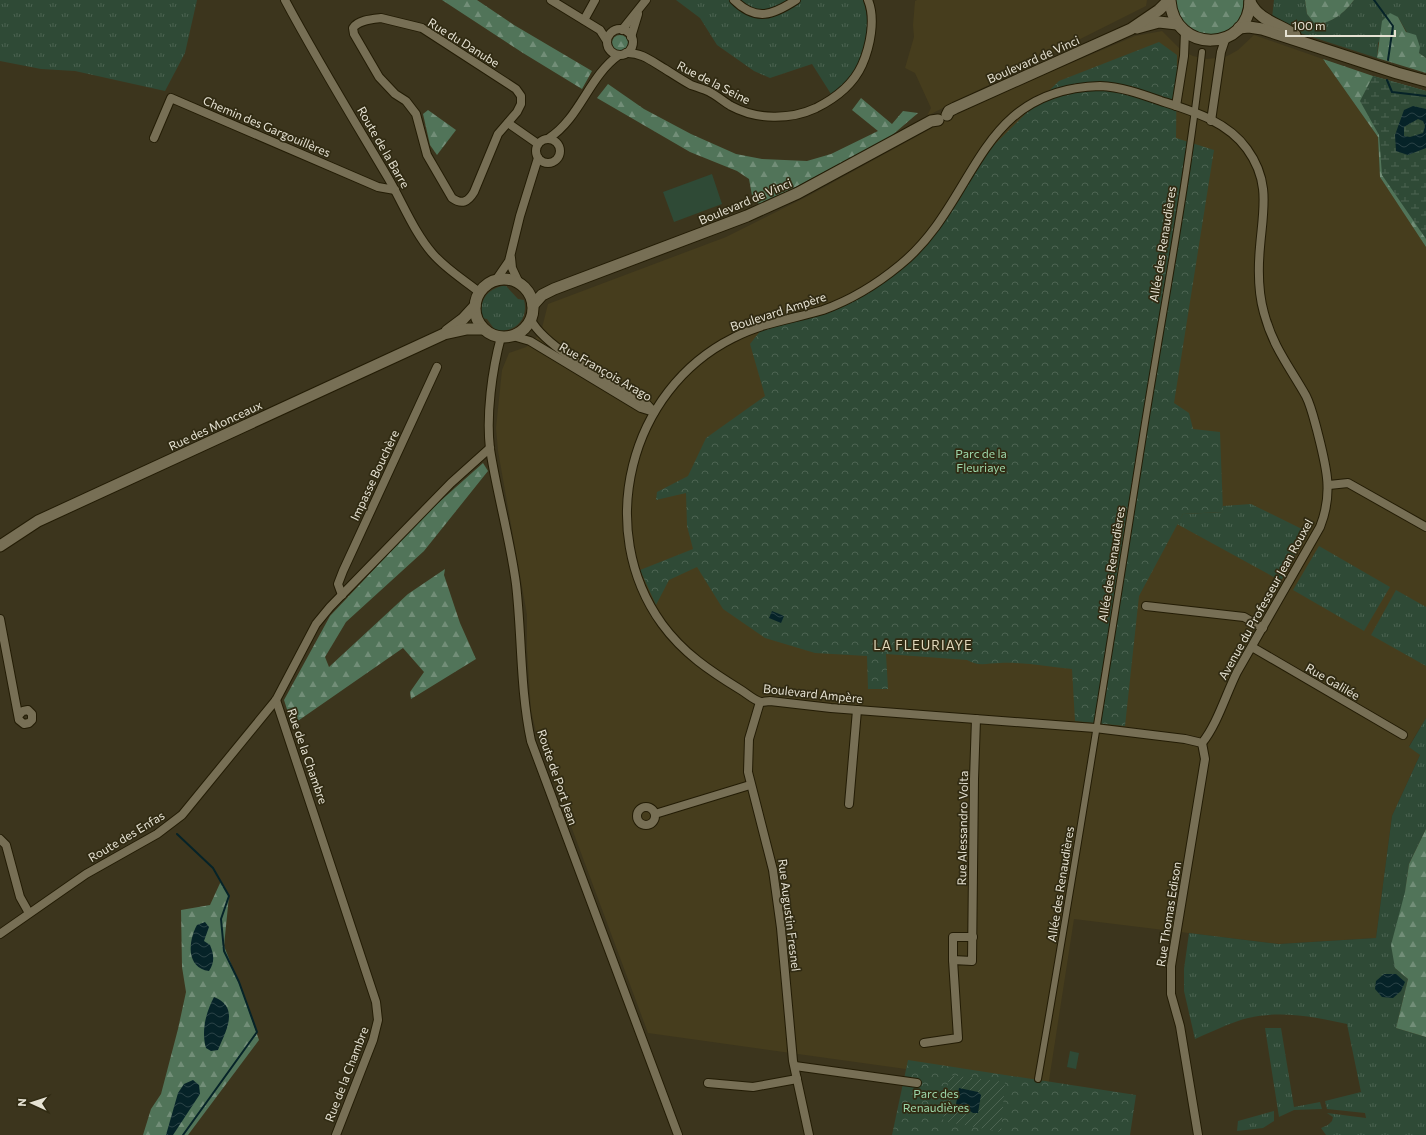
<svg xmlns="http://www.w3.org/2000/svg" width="1426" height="1135" font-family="Commissioner,sans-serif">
	<defs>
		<pattern id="grass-tufts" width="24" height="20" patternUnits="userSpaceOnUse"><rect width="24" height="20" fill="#2f4a36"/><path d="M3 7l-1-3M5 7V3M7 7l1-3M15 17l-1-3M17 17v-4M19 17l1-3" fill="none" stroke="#4d6452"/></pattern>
		<pattern id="forest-firs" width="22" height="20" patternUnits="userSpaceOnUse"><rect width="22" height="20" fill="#517459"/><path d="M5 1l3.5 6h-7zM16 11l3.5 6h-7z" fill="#728e78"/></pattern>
		<pattern id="wetland-marsh" width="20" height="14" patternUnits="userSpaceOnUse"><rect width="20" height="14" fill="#2f4a36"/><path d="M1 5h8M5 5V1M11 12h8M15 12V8" fill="none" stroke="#4d6452"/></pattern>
		<pattern id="park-crowns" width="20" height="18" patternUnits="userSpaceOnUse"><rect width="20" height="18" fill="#2f4a36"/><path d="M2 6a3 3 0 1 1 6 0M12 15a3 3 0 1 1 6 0" fill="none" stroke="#4d6452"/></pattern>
		<pattern id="garden-furrows" width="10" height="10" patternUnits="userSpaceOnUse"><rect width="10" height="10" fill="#2f4a36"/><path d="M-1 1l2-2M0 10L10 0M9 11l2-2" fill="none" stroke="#4d6452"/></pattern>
		<pattern id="water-waves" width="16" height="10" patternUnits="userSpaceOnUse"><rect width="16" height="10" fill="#062328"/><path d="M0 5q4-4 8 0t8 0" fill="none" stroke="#2a4346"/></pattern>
	</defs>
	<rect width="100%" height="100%" fill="#3c351d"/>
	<g fill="#463d1d">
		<polygon points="917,0 1147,0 1146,6 927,116 931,108 915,73 905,68 914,37 913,25 915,1"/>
		<polygon points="1162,31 1181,50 1193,56 1207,59 1225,57 1231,54 1238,50 1254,35 1323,59 1378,137 1380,177 1426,247 1426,718 1409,746 1420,755 1392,816 1376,938 1279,944 1074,919 1048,1087 949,1075 648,1033 536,732 531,710 527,649 527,615 498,451 496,428 502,370 509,353 526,347 536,338 542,328 548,304 726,237 810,195 979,102 1135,36"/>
	</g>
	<g fill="url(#grass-tufts)">
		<polygon points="0,0 197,0 185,53 165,91 75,71 41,69 0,61"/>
		<polygon points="676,0 868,0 864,1 868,22 865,54 848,83 831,94 812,64 770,78 754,71 717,45 700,18"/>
		<path d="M 1274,0 L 1305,0 L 1307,14 L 1315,24 C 1331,24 1345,12 1354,0 L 1426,0 L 1426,58 L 1419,53 L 1398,17 L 1378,43 L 1377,58 L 1300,33 L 1272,18 Z"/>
		<path d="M 502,286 L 506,286 L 518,299 L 524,300 C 529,319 515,334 495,330 L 487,319 L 482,318 C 479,301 486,290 502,286 Z"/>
		<polygon points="1251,504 1308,532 1281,581 1177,524 1183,514 1223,512 1223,506"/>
		<polygon points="1319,546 1390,587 1364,631 1293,590"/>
		<polygon points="1396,590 1426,607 1426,666 1371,635"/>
		<path d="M 1426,718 L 1426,829 L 1409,864 L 1395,968 L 1408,979 L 1396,1028 L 1426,1037 L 1426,1135 L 1326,1135 L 1321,1128 L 1328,1125 L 1332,1121 L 1333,1117 L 1327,1113 L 1366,1118 L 1365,1113 L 1327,1109 L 1325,1101 L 1361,1092 L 1347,1024 C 1312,1016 1272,1009 1238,1021 C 1223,1026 1209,1033 1195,1039 L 1184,991 L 1184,969 L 1189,933 L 1279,944 L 1376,938 L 1392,816 L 1420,755 L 1409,747 Z"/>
		<polygon points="1265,1028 1281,1028 1294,1107 1320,1102 1322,1109 1294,1110 1279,1117"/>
		<polygon points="1274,1111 1274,1121 1263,1128 1237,1131 1238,1121"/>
	</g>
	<g fill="url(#forest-firs)">
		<polygon points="442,0 477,0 514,25 592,71 582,89 523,53"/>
		<path d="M 1175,0 L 1244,0 C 1243,24 1228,38 1204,34 C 1194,32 1185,28 1179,18 C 1177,13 1176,5 1175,0 Z"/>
		<path d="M 1305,0 L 1354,0 C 1345,12 1332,24 1315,24 L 1307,14 Z"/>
		<polygon points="1390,13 1398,17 1406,32 1416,35 1420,47 1419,53 1426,58 1426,73 1377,58 1382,21"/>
		<circle cx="620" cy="43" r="8"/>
		<polygon points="1323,59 1373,76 1426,91 1426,247 1380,177 1378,137"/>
		<polygon points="608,84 644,109 691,134 736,154 762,159 807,161 831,154 878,131 852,110 861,98 892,124 903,111 918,113 890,137 762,205 753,201 749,179 737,171 690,152 597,98"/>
		<polygon points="428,110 456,130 437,155 430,145 423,114"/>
		<polygon points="483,463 488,471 424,551 346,622 325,657 329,667 408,594 445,569 444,575 460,623 476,659 411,699 410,692 424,672 403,648 292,725 284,700 330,616 428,512"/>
		<polygon points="1426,829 1426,1037 1396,1028 1408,979 1395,968 1391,945 1405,892 1409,864"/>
		<polygon points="221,881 229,896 224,946 243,994 259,1040 188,1135 143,1135 151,1109 161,1094 178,1029 186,992 182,967 181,910 210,905"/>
	</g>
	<polygon fill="url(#wetland-marsh)" points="1373,76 1426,91 1426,239 1382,175 1379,135 1360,101"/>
	<g fill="url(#park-crowns)">
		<path d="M 1159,42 L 1177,55 L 1176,138 L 1214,150 L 1174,403 L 1189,413 L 1193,429 L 1220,432 L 1223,512 L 1183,514 L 1139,596 L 1125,726 L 1075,721 L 1072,669 C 1049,667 1024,662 1000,663 C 987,663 979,667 967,660 L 886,654 L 888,689 L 868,689 L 867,656 L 815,653 L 765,638 L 723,609 L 697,567 L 669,580 L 656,605 L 640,570 L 693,549 L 687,526 L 686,493 L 656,500 L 657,492 L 688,476 L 706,438 L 765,396 L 750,344 L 761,330 L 870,290 L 927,245 L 961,197 L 978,164 L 994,145 L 1059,81 Z"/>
		<polygon points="908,1060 1136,1095 1130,1135 892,1135"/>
	</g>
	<polygon fill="url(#garden-furrows)" points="949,1075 1005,1082 1001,1132 943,1121"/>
	<g fill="#2f4a36">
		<polygon points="712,174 722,204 674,222 663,192"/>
		<polygon points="1070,1051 1079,1053 1076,1069 1067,1067"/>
	</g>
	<g fill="url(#water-waves)" fill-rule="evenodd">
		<path d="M 1413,106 L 1426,109 L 1426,148 L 1408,155 L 1396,151 L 1395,135 L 1404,110 ZM 1418,119 L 1423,121 L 1425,126 L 1423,133 L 1410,137 L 1404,136 L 1404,127 Z"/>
		<polygon points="772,611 784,616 781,623 769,618"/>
		<path d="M 205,922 L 209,927 L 204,941 L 210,945 C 214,955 215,962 209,971 C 186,968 188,941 197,925 Z"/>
		<polygon points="1384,974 1396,974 1405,982 1401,991 1393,998 1382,997 1375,989 1376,981"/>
		<path d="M 214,997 C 240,1007 226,1031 218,1050 L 211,1051 L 206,1048 C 201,1031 206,1012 214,997 Z"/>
		<polygon points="193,1080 199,1085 200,1094 173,1135 166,1135 178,1093 184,1084"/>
		<polygon points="959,1088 978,1092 981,1095 978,1113 973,1113 967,1109 959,1110 956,1104"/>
	</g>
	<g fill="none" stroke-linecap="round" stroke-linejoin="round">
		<g stroke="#062328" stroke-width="2">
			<polyline points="1374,0 1393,26 1388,60"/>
			<polyline points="1387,80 1392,92 1426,96"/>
			<polyline points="177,834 213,868 229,896 221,919 224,951 239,982 257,1032 183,1135"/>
		</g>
		<defs>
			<path id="pedestrian" d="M 1038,1079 C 1076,863 1110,646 1144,429 C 1164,304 1188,179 1202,52"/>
			<g id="minor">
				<path d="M 285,0 C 317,60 352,117 387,176 C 402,201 413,231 433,254 C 446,269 464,280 479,292"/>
				<polyline points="551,0 600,30 607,41"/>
				<path d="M 734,0 C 756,22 773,15 796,0"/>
				<path d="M 381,18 L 422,28 L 516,89 L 521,96 L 521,104 L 517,112 L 498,134 L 474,192 C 468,202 462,205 452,198 L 427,155 L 416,114 L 406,101 L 395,94 L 379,77 L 354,34 L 353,28 C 358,20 372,19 381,18 Z"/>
				<polyline points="584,20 595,0"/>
				<circle cx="620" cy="42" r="13"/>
				<polyline points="622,30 646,0"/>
				<polyline points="631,37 638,14"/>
				<path d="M 626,53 C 641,52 653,62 665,69 C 673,74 682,80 691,85 C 697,87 703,89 708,91 C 716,95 723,101 731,106 C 757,120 790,120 816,108 C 836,98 853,85 862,65 C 870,47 876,19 868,0"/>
				<path d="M 1100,86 C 1122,87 1141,94 1161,101 C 1192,111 1227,121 1247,149 C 1271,182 1263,210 1260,247 C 1258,269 1258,292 1264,313 C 1273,347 1289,366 1306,396 C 1311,406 1314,419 1317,430 C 1326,466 1334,492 1320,527 L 1237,672 C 1226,694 1217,725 1202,743 L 1185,739 L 1095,728 L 831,708 L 770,701 C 767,701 764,702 761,702 C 755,701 746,693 741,690 C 710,671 683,653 662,624 C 594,530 629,390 733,338 C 761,323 793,319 823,310 C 851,300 877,284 900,265 C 978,202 975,89 1100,86 Z"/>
				<polyline points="1176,106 1184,56 1185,32"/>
				<polyline points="1211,121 1221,52 1226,37"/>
				<polyline points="508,123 538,144"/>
				<polyline points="154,138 171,98 378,187 395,190"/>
				<path d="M 549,138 C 580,118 589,76 619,55"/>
				<circle cx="548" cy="151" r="12"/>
				<polyline points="511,258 512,268 519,283"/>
				<polyline points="496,280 509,261 520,216 538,158"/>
				<path d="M 531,320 C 546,349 614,383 644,401 L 654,412"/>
				<polyline points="513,336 530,341 641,408 654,412"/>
				<path d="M 501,337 C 492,370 486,415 490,449 C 497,494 510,538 516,584 C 522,636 520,689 531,741 L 678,1135"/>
				<polyline points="1329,485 1348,483 1426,527"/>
				<polyline points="342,595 338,584 343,571 437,367"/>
				<polyline points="1146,606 1244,617 1263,628"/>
				<polyline points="0,619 19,720 24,724 29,723 32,720 32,714 28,710 23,711 19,715"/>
				<polyline points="1252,647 1403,735"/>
				<polyline points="276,700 376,1002 378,1020 373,1040 336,1135"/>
				<polyline points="760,702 749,739 748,772 773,870 781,928 793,1061 809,1135"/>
				<polyline points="849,804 857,710"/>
				<circle cx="646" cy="816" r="9"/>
				<polyline points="655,814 750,785"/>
				<polyline points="0,839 6,845 20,897 29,913"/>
				<polyline points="0,934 86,874 157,834 182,815 276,700 316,624 330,607 451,483 490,448"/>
				<polyline points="953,960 953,937 973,937"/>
				<polyline points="924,1043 958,1038 953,960 972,961 974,779 976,719"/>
				<polyline points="795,1066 917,1083"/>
				<polyline points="708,1083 753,1087 797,1079"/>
				<polyline points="1198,1135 1180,1026 1171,994 1171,966 1205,759 1202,743"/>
			</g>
			<g id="secondary">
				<path d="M 1170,0 C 1174,55 1250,52 1250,0"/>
				<path d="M 1250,2 C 1259,21 1280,24 1295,35"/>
				<polyline points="1137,28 1159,22 1177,24"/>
				<polyline points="1239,28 1249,27 1262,29 1397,73 1426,81"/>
				<polyline points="947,115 949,111 955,108 1131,29 1159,10 1169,0"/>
				<circle cx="504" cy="308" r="29"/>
				<polyline points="533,305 542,295 554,289 747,216 798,193 931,121 938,120"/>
				<polyline points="447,331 463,319 475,306"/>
				<polyline points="0,546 38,521 444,334 467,329 483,329"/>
			</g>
		</defs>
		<use href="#pedestrian" stroke="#231c05" stroke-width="8"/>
		<use href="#minor" stroke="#231c05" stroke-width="10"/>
		<use href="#secondary" stroke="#231c05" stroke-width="13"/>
		<use href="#pedestrian" stroke="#776f55" stroke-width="6"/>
		<use href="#minor" stroke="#776f55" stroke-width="8"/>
		<use href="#secondary" stroke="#776f55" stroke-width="11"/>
	</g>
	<g text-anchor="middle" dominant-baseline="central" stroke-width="3.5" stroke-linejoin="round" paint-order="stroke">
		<g font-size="12" fill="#e6e2d3" stroke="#312b13">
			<text transform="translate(464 42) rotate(32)">Rue du Danube</text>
			<text transform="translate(1033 59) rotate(-24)">Boulevard de Vinci</text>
			<text transform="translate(714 82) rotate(27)">Rue de la Seine</text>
			<text transform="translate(267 126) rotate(23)">Chemin des Gargouillères</text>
			<text transform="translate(384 147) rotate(60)">Route de la Barre</text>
			<text transform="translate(745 201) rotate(-23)">Boulevard de Vinci</text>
			<text transform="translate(1162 244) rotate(-81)">Allée des Renaudières</text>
			<text transform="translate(778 311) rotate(-18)">Boulevard Ampère</text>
			<text transform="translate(606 371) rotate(30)">Rue François Arago</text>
			<text transform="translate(215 425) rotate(-25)">Rue des Monceaux</text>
			<text transform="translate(374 475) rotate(-65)">Impasse Bouchère</text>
			<text transform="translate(1111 564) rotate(-81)">Allée des Renaudières</text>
			<text transform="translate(1265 599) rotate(-61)">Avenue du Professeur Jean Rouxel</text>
			<text transform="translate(1333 681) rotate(30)">Rue Galilée</text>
			<text transform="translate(813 693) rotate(6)">Boulevard Ampère</text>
			<text transform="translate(308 756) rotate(71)">Rue de la Chambre</text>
			<text transform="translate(558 777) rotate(71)">Route de Port Jean</text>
			<text transform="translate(962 828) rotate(-89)">Rue Alessandro Volta</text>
			<text transform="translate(126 836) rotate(-31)">Route des Enfas</text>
			<text transform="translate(1060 884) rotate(-81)">Allée des Renaudières</text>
			<text transform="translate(1168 914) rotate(-81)">Rue Thomas Edison</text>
			<text transform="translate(790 915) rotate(83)">Rue Augustin Fresnel</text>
			<text transform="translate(346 1074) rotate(-69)">Rue de la Chambre</text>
		</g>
		<g font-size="12" fill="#9cd7aa" stroke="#312b13">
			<text x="981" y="453">Parc de la<tspan x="981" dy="14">Fleuriaye</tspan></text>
			<text x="936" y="1093">Parc des<tspan x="936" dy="14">Renaudières</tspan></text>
		</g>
		<g font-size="13" letter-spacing="1" fill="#e1d9bc" stroke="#312b13">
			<text x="923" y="645">LA FLEURIAYE</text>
		</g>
	</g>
	<g transform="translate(32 1103) rotate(273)" stroke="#312b13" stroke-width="3" paint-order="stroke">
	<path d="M0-3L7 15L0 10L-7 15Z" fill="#e6e2d3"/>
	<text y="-6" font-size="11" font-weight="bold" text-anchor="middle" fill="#e6e2d3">N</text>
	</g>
	<path d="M1286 30v6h109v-6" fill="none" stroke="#e6e2d3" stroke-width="2"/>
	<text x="1292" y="30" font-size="12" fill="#e6e2d3" stroke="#312b13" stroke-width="3" paint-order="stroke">100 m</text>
</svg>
